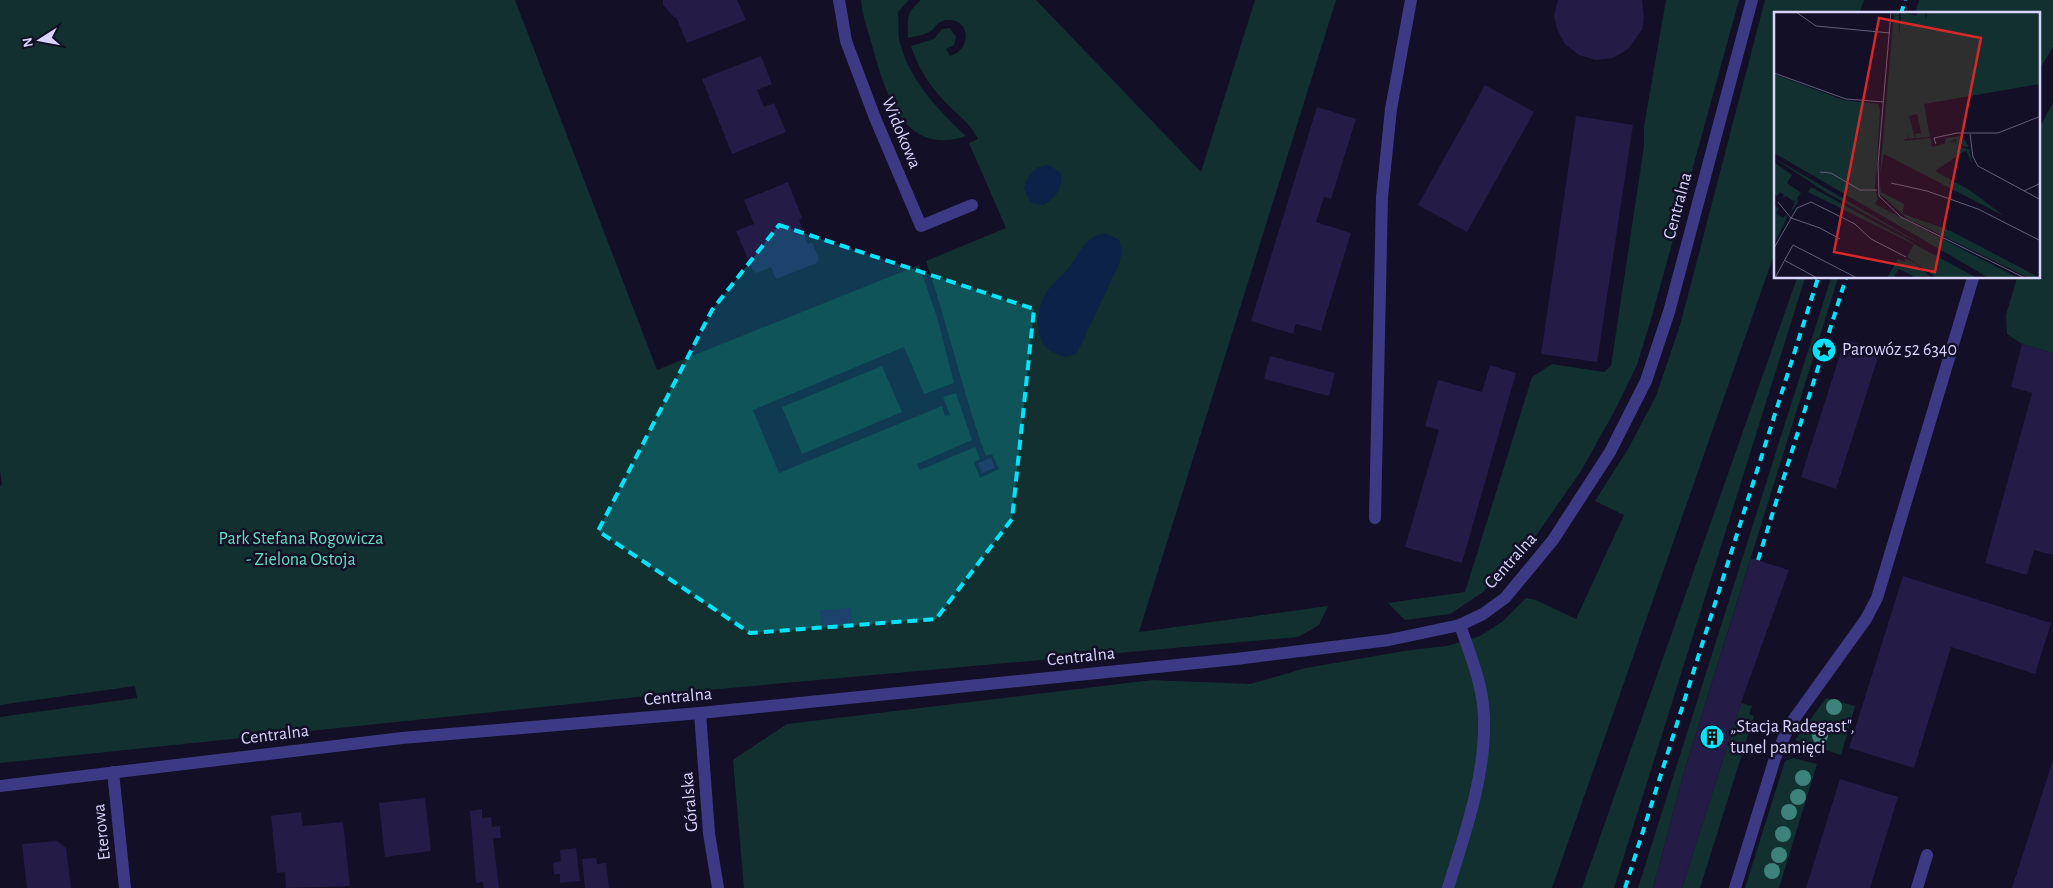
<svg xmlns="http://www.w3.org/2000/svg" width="2053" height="888" font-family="'Alegreya Sans',sans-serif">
	<rect width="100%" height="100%" fill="#130f26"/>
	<g fill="#12302f">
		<path d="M 0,0 L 515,0 L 657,370 L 919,265 L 937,317 L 954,383 L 924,394 L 904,347 L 753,410 L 779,473 L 942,406 L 945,416 L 950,415 L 943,397 L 956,393 L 972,440 L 917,464 L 920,470 L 975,447 L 980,459 L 974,462 L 980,478 L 999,469 L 992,454 L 986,456 L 981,443 C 961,383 946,321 926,261 L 1006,228 L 969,143 L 978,139 C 971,124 959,116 947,104 C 930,87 918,68 911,46 L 934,39 L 942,29 L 950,28 L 956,37 L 954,45 L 946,49 L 950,56 C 972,50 971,18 947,20 C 938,21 937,26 931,31 C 926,35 915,36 908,38 C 908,18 905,14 921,0 L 1036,0 L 1201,172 L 1255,0 L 1336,0 L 1139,632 L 1328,606 L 1319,625 L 1298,637 L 696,691 L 0,763 L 0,717 L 137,698 L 135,686 L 0,705 L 0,486 L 2,485 L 0,470 Z"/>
		<path d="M 861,0 L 909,0 L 898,12 C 899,21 898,31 899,39 C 908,79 937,109 966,136 C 905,157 886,95 873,49 C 869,33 862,16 861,0 Z"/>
		<polygon points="1666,0 1739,0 1652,316 1637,365 1614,412 1581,471 1522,556 1483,592 1450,614 1405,620 1388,603 1465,592 1532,377 1552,364 1604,372 1611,366 1644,146 1644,126"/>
		<polygon points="1765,0 1864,0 1859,14 1776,14 1775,252 1552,888 744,888 733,760 787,724 1152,680 1250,684 1306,668 1410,650 1447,646 1480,636 1503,621 1526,598 1536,600 1576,619 1624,515 1595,501 1628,449 1656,396 1681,322"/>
		<polygon points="1919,0 2053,0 2053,47 2039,70 2039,14 1915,14"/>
		<polygon points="2053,103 2053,353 2022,344 2007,334 2006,315 2017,278 2039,278 2039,128"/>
		<polygon points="1797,278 1805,278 1614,888 1582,888"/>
		<polygon points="1831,278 1838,278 1684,772 1653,888 1638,888"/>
		<polygon points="882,366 902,412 802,454 782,407"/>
		<polygon points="1826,698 1855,706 1841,755 1795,740"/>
		<polygon points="1741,703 1752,706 1749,714 1754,716 1700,888 1682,888"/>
		<polygon points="1793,758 1817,764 1779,888 1745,888 1785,761"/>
	</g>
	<g fill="#0c2248">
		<path d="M 1048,165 L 1060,172 C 1065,187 1055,198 1043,205 L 1031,203 L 1024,189 C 1027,176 1034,166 1048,165 Z"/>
		<path d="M 1105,233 L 1119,240 L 1122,251 L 1119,264 L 1081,345 L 1076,354 L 1065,357 C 1059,355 1051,352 1047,348 C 1034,335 1037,307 1046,293 C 1053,283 1063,275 1070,266 C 1083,251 1082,238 1105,233 Z"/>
	</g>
	<g fill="#241b47">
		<polygon points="663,0 737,0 746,20 687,43 676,17 674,17 663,5"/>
		<polygon points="1558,0 1642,0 1644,19 1642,30 1628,49 1613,58 1596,60 1579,55 1565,44 1557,29 1554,15"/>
		<polygon points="761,56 772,84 757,90 764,107 774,103 786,132 732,154 702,79"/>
		<polygon points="1485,85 1534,112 1467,232 1418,205"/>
		<polygon points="1317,107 1356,119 1331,199 1324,197 1316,222 1351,233 1321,331 1296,324 1293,334 1251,321"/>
		<polygon points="1576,116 1633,125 1597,362 1541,354"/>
		<polygon points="788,182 802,218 799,220 808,244 812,242 819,259 817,263 776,279 771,267 757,273 753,271 736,231 754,224 744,200"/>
		<polygon points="1845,339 1880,351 1836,489 1801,477"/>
		<polygon points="2022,344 2053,353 2053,555 2034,550 2027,575 1985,563 2032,393 2011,387"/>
		<polygon points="1270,356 1335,373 1329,396 1264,379"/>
		<polygon points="1490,365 1516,373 1462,563 1405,547 1439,430 1425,426 1438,380 1482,392"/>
		<polygon points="991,458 995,468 982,473 978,463"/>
		<polygon points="1751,558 1789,570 1743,697 1682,888 1653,888 1684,772"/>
		<polygon points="1903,576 2051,623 2035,674 1951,647 1914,768 1849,748"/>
		<polygon points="851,608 852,623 821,626 820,610"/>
		<polygon points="2053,760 2053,888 2012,888"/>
		<polygon points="1840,779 1898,797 1870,888 1806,888"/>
		<polygon points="425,798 431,851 385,857 379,803"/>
		<polygon points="482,809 482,818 491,817 492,827 500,826 501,838 493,838 499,888 484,888 483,882 476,883 470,811"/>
		<polygon points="301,812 303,826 343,822 350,886 286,888 285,872 277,873 271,816"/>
		<polygon points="57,841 66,848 71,888 27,888 22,844"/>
		<polygon points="576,848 580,881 560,883 560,874 554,874 553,863 561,861 560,850"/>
		<polygon points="596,858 597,864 606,863 609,888 585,888 582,859"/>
	</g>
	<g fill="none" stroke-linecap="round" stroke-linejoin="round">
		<g stroke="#3d3a85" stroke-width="12">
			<polyline points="1375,518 1382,197 1391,109 1411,0"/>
			<path d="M 1448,888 C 1465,833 1486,775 1484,717 C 1483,685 1470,654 1460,625"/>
			<polyline points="1917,888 1927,855"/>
		</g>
		<g stroke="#3d3a85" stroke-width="12">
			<polyline points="839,0 846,41 875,118 921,226 972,205"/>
			<polyline points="700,713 709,833 718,888"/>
			<polyline points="113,772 125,888"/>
			<polyline points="0,786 402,738 700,713 1236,659 1389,640 1460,625 1483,614 1505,598 1553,540 1610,452 1646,381 1669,312 1752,0"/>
			<polyline points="1735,888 1775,758 1789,726 1866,619 1877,598 1973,278"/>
		</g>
		<g stroke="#00e5ff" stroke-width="4" stroke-dasharray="8 6" stroke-linecap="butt">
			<polyline points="1901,14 1905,0"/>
			<polyline points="1758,560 1846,278"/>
			<polyline points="1625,888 1818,278"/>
		</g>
	</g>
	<g fill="#3d827b">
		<circle cx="1834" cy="707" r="8"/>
		<circle cx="1820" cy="736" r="8"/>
		<circle cx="1803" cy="778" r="8"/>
		<circle cx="1798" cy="797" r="8"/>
		<circle cx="1789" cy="812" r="8"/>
		<circle cx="1783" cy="834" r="8"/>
		<circle cx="1779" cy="855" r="8"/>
		<circle cx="1772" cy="871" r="8"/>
	</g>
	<path fill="#00e5ff" fill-opacity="0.2" stroke="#00e5ff" stroke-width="4" stroke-dasharray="10 6" stroke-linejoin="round" d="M 779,225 L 1034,309 L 1012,519 L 936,619 L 750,633 L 598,531 L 712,310 Z"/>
	<defs>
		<symbol id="sight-disc" viewBox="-11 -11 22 22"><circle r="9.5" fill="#00e5ff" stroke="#130f26"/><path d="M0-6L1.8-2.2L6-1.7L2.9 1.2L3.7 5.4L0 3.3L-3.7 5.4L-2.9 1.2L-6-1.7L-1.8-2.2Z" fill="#111"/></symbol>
		<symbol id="building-disc" viewBox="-11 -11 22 22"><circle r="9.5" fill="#00e5ff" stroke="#130f26"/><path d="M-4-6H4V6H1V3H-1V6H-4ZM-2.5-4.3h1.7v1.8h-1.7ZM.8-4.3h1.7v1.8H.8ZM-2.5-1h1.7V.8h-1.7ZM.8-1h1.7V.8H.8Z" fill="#111"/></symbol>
	</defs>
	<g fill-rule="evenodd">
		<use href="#sight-disc" x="1810" y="336" width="28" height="28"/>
		<use href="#building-disc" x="1698" y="723" width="28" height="28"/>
	</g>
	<g text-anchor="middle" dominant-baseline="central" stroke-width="5" stroke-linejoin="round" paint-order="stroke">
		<g font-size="18" fill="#d9d4ff" stroke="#130f26">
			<text transform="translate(901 133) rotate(67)">Widokowa</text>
			<text transform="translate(1678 206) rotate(-75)">Centralna</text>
			<text transform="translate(1511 561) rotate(-48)">Centralna</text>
			<text transform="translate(1081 657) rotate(-6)">Centralna</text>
			<text transform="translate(678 697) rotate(-5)">Centralna</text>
			<text transform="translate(275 735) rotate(-7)">Centralna</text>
			<text transform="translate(690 802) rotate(-95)">Góralska</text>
			<text transform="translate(102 832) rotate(-96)">Eterowa</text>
		</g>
		<g font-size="18" fill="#d9d4ff" stroke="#130f26" text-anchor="start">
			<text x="1842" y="350">Parowóz 52 6340</text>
			<text x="1730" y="727">„Stacja Radegast",<tspan x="1730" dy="21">tunel pamięci</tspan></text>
		</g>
		<g font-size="18" fill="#5fe0c0" stroke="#130f26">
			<text x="301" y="539">Park Stefana Rogowicza<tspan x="301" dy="21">- Zielona Ostoja</tspan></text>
		</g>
	</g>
	<g transform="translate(1774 12)">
		<rect width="266" height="266" fill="#130f26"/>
		<path d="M 120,0 L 125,0 L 125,26 L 127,0 L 142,4 L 143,0 L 151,0 L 152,8 L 153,0 L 266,0 L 266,72 L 150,92 L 156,125 L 142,126 L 141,122 L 147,121 L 143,102 L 135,104 L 141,126 L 135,127 L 133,120 L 134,127 L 130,127 L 131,129 L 156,126 L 158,135 L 181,129 L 182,135 L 182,128 L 185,129 L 189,136 L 195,137 L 198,152 L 192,138 L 161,159 L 197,179 L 230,204 L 110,142 L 106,162 ZM 0,62 L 69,88 L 104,92 L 106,99 L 101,177 L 104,187 L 101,192 L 244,266 L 215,266 L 0,141 ZM 188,124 L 195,135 L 190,135 L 182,127 L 170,133 L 172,126 ZM 0,146 L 154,236 L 53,181 ZM 0,150 L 18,163 L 13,171 L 27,181 L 23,186 L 24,190 L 16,201 L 21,190 L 12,184 L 8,186 L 10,183 L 6,180 L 3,184 L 0,182 ZM 107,171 L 107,180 L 130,192 L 129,202 L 177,219 L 266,266 L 255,266 L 134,207 L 106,182 ZM 37,175 L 139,231 L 139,232 L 34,180 ZM 0,193 L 5,197 L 2,201 L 9,206 L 12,202 L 13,206 L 0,232 ZM 140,232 L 203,266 L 163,266 L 133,245 ZM 124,247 L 130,250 L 132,247 L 141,251 L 158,266 L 143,266 L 125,257 L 119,266 L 113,266 Z" fill="#12302f"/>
		<path fill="none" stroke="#625e7d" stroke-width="1" d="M 22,0 L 42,14 L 116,21M 117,0 L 104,152 L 105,184 L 127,205 L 251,266M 0,61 L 72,87 L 110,90M 196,122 L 199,145 L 204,154 L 267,188M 162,132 L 160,126 L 183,121 L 224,121 L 267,104M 46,160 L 57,161 L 86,178 L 103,178M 117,171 L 153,179 L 204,197 L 267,229M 250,179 L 267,171M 4,190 L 17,206M 17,206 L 46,216 L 66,227M 0,236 L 23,196 L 37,190 L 81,212 L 97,227 L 132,245M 10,248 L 43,266M 1,266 L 19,233 L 83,266"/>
		<path fill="#d62828" fill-opacity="0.15" stroke="#d62828" stroke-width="2.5" d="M 105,6 L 207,26 L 161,260 L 60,240 Z"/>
		<rect width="266" height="266" fill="none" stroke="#d9d4ff" stroke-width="2.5"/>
	</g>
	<g transform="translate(40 40) rotate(259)" stroke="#130f26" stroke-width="4" paint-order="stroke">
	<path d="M0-4L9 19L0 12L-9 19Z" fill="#d9d4ff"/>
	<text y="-8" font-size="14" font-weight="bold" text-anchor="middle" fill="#d9d4ff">N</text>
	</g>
</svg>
